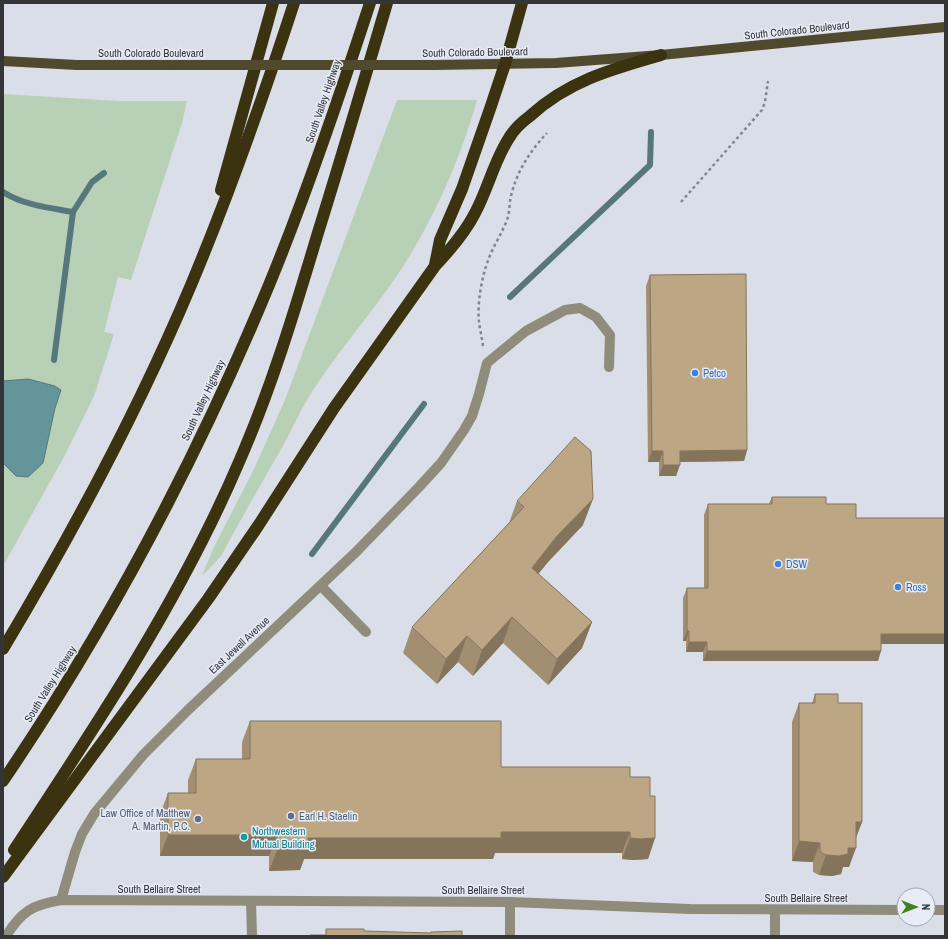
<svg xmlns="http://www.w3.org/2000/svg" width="948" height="939" font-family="'Archivo Narrow',sans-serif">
	<rect width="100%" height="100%" fill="#dadee9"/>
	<g fill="#b8d0b5">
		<polygon points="3,94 118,101 187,101 182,123 131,280 118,277 104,332 114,334 94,396 65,455 3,566"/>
		<path d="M 397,100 L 477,100 C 460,161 430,228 394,280 C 367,319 335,355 310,395 C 300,411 292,429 283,446 C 262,482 241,519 221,556 L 202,576 L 213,549 L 254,469 L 285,400 Z"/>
	</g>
	<polygon fill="#64959a" stroke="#56787d" points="28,379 55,386 61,390 55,408 43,463 28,477 16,476 3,463 3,381"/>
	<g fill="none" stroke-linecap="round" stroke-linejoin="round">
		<g stroke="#56787d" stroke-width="6">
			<path d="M 3,192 C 23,205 50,208 73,212"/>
			<polyline points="510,297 650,165 651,132"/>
			<polyline points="54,360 73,212 92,182 104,173"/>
			<polyline points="312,554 424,404"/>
		</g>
		<g stroke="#82858c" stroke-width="2.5" stroke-dasharray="3 3" stroke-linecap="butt">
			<polyline points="681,202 762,110 765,102 768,81"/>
			<path d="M 483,346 C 482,338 480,330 479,322 C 477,303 482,275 489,258 C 494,245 502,233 507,220 C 510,212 509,204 511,196 C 517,171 530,151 547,133"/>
		</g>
		<g stroke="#908c7c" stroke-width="10">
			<polyline points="321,586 366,632"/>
			<polyline points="61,900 75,852 82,834 94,814 143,755 188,710 356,552 419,487 441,463 464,430 472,416 479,394 487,363 526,331 565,310 580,308 596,317 610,335 609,367"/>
			<polyline points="251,901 252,936"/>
			<polyline points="510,902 510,936"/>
			<polyline points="775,910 775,936"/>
			<polyline points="928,910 945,910"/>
			<path d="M 6,936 C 22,911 32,905 61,900 L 510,902 L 690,909 L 904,910"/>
		</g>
		<g stroke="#51492d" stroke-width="10">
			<polyline points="3,61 77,65 174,65"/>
			<polyline points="435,65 556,63 661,55 945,27"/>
		</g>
		<g stroke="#3b320f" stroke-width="12">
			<polyline points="221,190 273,3"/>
			<polyline points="435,265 440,240 462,189 491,106 505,64 522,3"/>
			<path d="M 3,649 C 73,532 138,411 191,285 C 230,192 263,98 294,3"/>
			<path d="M 3,781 C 108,626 197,459 269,285 C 307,193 339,98 370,3"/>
			<path d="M 14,850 C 96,726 180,600 239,462 C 271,389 294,313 317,236 C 341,159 364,81 387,3"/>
			<path d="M 3,877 L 208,599 L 258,526 L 334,408 L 435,266 C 450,250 465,233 475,213 C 488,189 494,161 509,138 C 514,129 522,122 530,116 C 568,81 612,69 661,55"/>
		</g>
		<polyline stroke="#51492d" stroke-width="10" points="174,65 435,65"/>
	</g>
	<g fill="#a28f72">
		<polygon points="650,275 747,450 744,461 680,462 676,476 659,476 659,462 648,462 646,286"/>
		<polygon points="772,497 826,504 856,518 945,644 881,644 878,661 703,661 703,652 686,652 686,641 683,641 683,598 687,588 704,588 704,515 708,504 769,504"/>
		<polygon points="517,501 583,525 548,562 538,574 592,622 582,648 548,685 503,643 473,676 458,662 437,684 403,653 412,627 509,523"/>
		<polygon points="815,694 838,703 862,822 856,838 849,867 843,867 841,874 832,876 819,875 813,872 813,862 792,861 792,722 799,703 812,703"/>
		<polygon points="250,721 501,767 630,777 650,796 655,838 648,859 633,860 622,859 622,853 495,853 493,859 304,859 300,870 269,871 269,856 160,856 160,814 168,793 188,793 188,780 196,759 242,759 242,742"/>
	</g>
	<g fill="#84745c">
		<polygon points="747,450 744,461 676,462 680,451"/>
		<polygon points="652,451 663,451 659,462 648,462"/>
		<polygon points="663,465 680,465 676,476 659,476"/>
		<polygon points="593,499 583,525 548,562 522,594 532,568 557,536"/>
		<polygon points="512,617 503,643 473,676 482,650"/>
		<polygon points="592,622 582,648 548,685 557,659"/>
		<polygon points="687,631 689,631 686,641 683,641"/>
		<polygon points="881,634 945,634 945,644 878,644"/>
		<polygon points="467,636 458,662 437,684 446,659"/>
		<polygon points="689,642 707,642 703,652 686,652"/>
		<polygon points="707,651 881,651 878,661 703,661"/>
		<polygon points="856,822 862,822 854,842"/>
		<polygon points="501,832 630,832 622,853 495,853 493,859 304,859 300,870 269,871 277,850 308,838"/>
		<polygon points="168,835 277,835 269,856 160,856"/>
		<polygon points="630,838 655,838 648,859 633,860 622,859"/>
		<polygon points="799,841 820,843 813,862 792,861"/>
		<polygon points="848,848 856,848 849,867 843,867 841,874 832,876 819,875 826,855"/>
	</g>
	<g fill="#bca684" stroke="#84745c">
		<polygon points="746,274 747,450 680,451 680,465 663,465 663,451 652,451 650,275"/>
		<polygon points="575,437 591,451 593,499 557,536 532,568 592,622 557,659 512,617 482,650 467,636 446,659 412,627 524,507 517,501"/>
		<polygon points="772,497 826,497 826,504 856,504 856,518 945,518 945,634 881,634 881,651 707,651 707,642 689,642 689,631 687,631 687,588 708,588 708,504 772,504"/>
		<polygon points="815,694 838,694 838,703 862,703 862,822 856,822 856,848 848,848 848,854 839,856 826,855 820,852 820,843 799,841 799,703 815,703"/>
		<polygon points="250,721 501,721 501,767 630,767 630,777 650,777 650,796 655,796 655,838 640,839 630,838 630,832 501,832 501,838 308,838 308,849 277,850 277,835 168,835 168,793 196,793 196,759 250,759"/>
		<polygon points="326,929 364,929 364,931 431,933 431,932 462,931 462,936 310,936 310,935 326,935"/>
	</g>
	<g fill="#3f7fe0" stroke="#e7ecf6" stroke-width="1.5">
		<circle cx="695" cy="373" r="4"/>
		<circle cx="778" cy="564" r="4"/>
		<circle cx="898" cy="587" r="4"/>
	</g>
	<g fill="#5c6f8a" stroke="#e7ecf6" stroke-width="1.5">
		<circle cx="291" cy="816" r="4"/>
		<circle cx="198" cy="819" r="4"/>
	</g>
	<circle fill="#0f9aa8" stroke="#e7ecf6" stroke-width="1.5" cx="244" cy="837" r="4"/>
	<g text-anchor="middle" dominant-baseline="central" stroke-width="3" stroke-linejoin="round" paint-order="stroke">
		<g font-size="11" fill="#343539" stroke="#e7ecf6">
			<text transform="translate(797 30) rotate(-6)">South Colorado Boulevard</text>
			<text transform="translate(475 52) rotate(-1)">South Colorado Boulevard</text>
			<text x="151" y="53">South Colorado Boulevard</text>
			<text transform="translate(323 101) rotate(-71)">South Valley Highway</text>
			<text transform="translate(203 400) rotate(-65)">South Valley Highway</text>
			<text transform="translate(239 645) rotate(-43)">East Jewell Avenue</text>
			<text transform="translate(50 684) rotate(-58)">South Valley Highway</text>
			<text x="159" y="889">South Bellaire Street</text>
			<text x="483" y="890">South Bellaire Street</text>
			<text x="806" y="898">South Bellaire Street</text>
		</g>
		<g font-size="11" fill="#366cbe" stroke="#e7ecf6" text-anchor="start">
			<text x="703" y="373">Petco</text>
			<text x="786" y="564">DSW</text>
			<text x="906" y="587">Ross</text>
		</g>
		<g font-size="11" fill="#4e5e75" stroke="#e7ecf6" text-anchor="end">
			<text x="190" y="813">Law Office of Matthew<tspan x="190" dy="13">A. Martin, P.C.</tspan></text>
			<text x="299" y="816" text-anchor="start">Earl H. Staelin</text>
		</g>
		<g font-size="11" fill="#0d838f" stroke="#e7ecf6" text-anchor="start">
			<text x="252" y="831">Northwestern<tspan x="252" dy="13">Mutual Building</tspan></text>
		</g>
	</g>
	<rect width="948" height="939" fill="none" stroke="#343539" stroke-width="8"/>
	<g transform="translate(916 907) rotate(90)"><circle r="19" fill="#e7ecf6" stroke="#9fa3aa"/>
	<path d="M0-3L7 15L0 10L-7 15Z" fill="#428221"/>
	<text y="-6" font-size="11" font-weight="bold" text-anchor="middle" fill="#343539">N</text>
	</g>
</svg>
